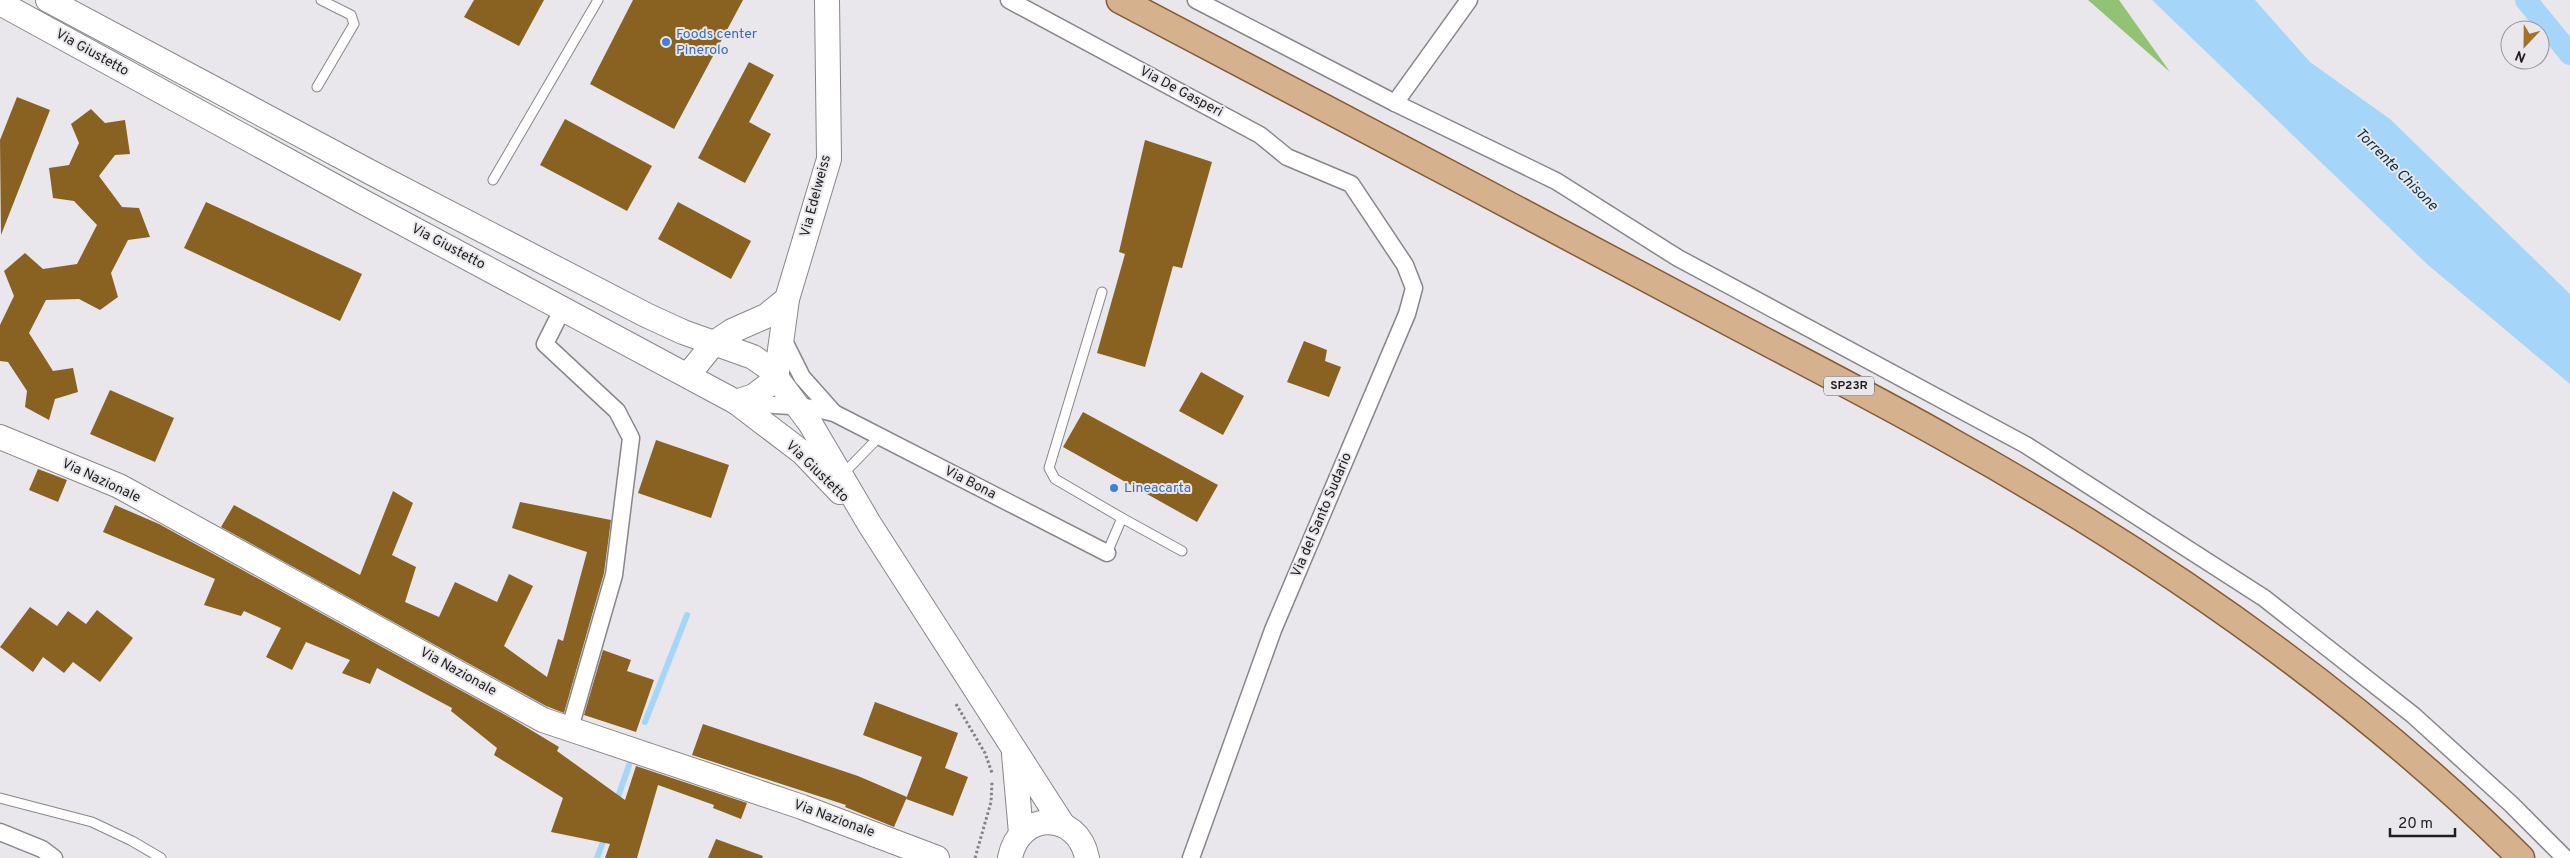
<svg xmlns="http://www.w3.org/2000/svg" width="2570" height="858" font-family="Overpass,sans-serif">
	<rect width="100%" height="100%" fill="#e9e7eb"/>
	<polygon fill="#92c274" points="2088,0 2119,0 2170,72"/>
	<polygon fill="#a5d6f9" points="2152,0 2255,0 2310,62 2390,119 2570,294 2570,384 2428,265"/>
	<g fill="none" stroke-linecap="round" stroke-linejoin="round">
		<g stroke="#a5d6f9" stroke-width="6">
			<polyline points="645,722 687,615"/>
			<polyline points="616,803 629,765"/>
			<polyline points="597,858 605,836"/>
		</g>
		<polyline stroke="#a5d6f9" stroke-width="22" points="2526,0 2570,54"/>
	</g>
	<g fill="#896222">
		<polygon points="474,0 544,0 519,46 464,17"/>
		<polygon points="633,0 743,0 674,129 590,84"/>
		<polygon points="749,62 774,75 749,122 771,134 745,183 698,158"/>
		<polygon points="17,97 50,110 1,235 0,140"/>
		<polygon points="91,109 105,123 125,120 130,154 115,155 99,176 122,207 139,208 150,237 128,240 111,273 118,297 100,310 79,299 46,300 29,333 53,371 73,368 78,392 55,399 49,420 25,407 27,391 8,362 0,361 0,325 14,296 4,271 25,253 43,269 77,264 97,225 74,201 53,198 49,168 69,165 79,143 71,124"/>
		<polygon points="565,119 652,166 627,211 540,165"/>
		<polygon points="1145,140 1212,162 1182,268 1173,266 1145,367 1097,353 1125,254 1119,252"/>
		<polygon points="206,202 362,274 340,321 184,248"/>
		<polygon points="678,202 751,241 731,279 658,239"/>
		<polygon points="1304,341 1327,350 1325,361 1341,367 1329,397 1287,382"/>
		<polygon points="1201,372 1244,396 1223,435 1179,411"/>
		<polygon points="110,390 174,418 155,462 90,434"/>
		<polygon points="1083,412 1218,485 1197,522 1063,447"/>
		<polygon points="656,440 729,465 711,518 638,493"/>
		<polygon points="38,469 67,480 58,502 29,490"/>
		<polygon points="393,491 413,503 392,555 416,567 405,602 439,617 455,582 497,602 509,574 533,586 504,646 547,677 558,639 563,641 587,552 512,528 520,502 611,520 604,573 564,713 546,706 221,527 234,505 360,575"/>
		<polygon points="115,505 159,524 511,718 559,747 557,751 625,800 636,766 747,803 741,819 713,808 714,805 658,785 637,858 605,858 610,844 551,832 563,798 494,755 497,748 451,711 452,708 377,668 370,684 342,673 350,660 306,642 292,670 266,657 281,628 244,611 241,616 204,605 215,579 103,532"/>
		<polygon points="30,607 57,626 68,611 86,624 97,610 133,638 100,682 73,662 64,673 43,657 33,672 0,647"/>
		<polygon points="603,650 631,660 627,671 654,680 636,732 584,715"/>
		<polygon points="875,702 958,733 945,768 968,777 953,816 906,799 922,757 863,735"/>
		<polygon points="703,724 858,776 907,797 894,827 845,807 846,805 692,755"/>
		<polygon points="716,839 763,856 762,858 708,858"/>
	</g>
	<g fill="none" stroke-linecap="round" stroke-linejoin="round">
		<defs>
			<g id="lane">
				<polyline points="317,87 354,24 351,15 321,0"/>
				<polyline points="493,180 598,0"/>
				<polyline points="1102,292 1049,468 1055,479 1122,518 1107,553"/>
				<polyline points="841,476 879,437"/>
				<polyline points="1122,518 1182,551"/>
				<polyline points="0,798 92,822 132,841 161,858"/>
			</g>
			<g id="street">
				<polyline points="1009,0 1260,135 1287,157 1351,184 1405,265 1414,288 1407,314 1273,630 1191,858"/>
				<polyline points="1196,0 1395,103 1556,181 1678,258 2026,445 2264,598 2413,715 2511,804 2565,858"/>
				<polyline points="1395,103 1469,0"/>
				<polyline points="563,308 545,344 617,411 631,438 614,575 570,728"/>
				<polyline points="782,337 802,377 834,413"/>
				<polyline points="741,403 806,407 834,413 1107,553"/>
				<polyline points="0,832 42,849 54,858"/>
			</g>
			<g id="secondary">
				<polyline points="48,0 370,172 646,315 683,332 753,357 769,368 810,423 870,525 1063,825"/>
				<polyline points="0,3 356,198 736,402 803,453 840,492"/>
				<polyline points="688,375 714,343 732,331 766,316 787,299"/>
				<polyline points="736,402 754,396 776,379 787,299 829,159 827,0"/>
				<polyline points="0,437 119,486 543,720 802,807 937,858"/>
				<polyline points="1014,754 1021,833"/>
				<path d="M 1010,858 C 1019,810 1078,811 1087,858"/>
			</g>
			<path id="primary" d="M 1120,0 C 1321,106 1521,211 1721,318 C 1796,358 1873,397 1947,439 C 2154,554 2353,691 2521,858"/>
		</defs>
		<use href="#lane" stroke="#88868a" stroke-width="11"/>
		<use href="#street" stroke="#88868a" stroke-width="19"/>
		<use href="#secondary" stroke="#88868a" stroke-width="26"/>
		<use href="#primary" stroke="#845b36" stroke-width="29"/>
		<g stroke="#828184" stroke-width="3" stroke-dasharray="2.5 2.5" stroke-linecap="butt">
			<polyline points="956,704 985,753 992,773"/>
			<polyline points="975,858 991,802 992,782"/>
		</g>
		<use href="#lane" stroke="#fff" stroke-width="9"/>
		<use href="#street" stroke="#fff" stroke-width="16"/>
		<use href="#secondary" stroke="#fff" stroke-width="24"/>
		<use href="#primary" stroke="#d6b18e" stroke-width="26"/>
	</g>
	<g fill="#3f7fe0" stroke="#e9e7eb" stroke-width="2">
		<circle cx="666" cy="42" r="5"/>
		<circle cx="1114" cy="488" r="5"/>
	</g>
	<g text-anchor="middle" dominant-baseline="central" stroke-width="4" stroke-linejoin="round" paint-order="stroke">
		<rect fill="#e9e7eb" stroke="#5b5a5c" stroke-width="1" x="1824" y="376.5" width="50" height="19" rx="4"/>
		<g font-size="12" font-weight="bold" fill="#1e1d1f">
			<text x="1849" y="386">SP23R</text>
		</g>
		<g font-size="14" fill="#366cbe" stroke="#e9e7eb" text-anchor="start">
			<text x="676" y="34">Foods center<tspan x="676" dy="16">Pinerolo</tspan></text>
			<text x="1124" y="488">Lineacarta</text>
		</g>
		<g font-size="14" fill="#1e1d1f" stroke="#e9e7eb">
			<text transform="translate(92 53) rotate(29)">Via Giustetto</text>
			<text transform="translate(1181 92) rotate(28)">Via De Gasperi</text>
			<text transform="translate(816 196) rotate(-75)">Via Edelweiss</text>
			<text transform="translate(448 247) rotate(28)">Via Giustetto</text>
			<text transform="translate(817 472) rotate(44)">Via Giustetto</text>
			<text transform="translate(101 481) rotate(25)">Via Nazionale</text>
			<text transform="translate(970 483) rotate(27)">Via Bona</text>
			<text transform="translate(1322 515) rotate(-67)">Via del Santo Sudario</text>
			<text transform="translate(458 672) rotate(29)">Via Nazionale</text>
			<text transform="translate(834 819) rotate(20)">Via Nazionale</text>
		</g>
		<g font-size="15" font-style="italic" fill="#0b3148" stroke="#e9e7eb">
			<text transform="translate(2396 170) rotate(45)">Torrente Chisone</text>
		</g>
	</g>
	<g transform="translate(2525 45) rotate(202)"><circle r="24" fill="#e9e7eb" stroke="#989699"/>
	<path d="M0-4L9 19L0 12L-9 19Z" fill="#a27327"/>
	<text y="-8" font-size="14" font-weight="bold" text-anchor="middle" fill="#1e1d1f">N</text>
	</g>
	<path d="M2390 828v8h65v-8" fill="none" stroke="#1e1d1f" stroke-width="2.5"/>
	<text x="2398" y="828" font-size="15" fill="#1e1d1f" stroke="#e9e7eb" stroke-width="4" paint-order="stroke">20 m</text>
</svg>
